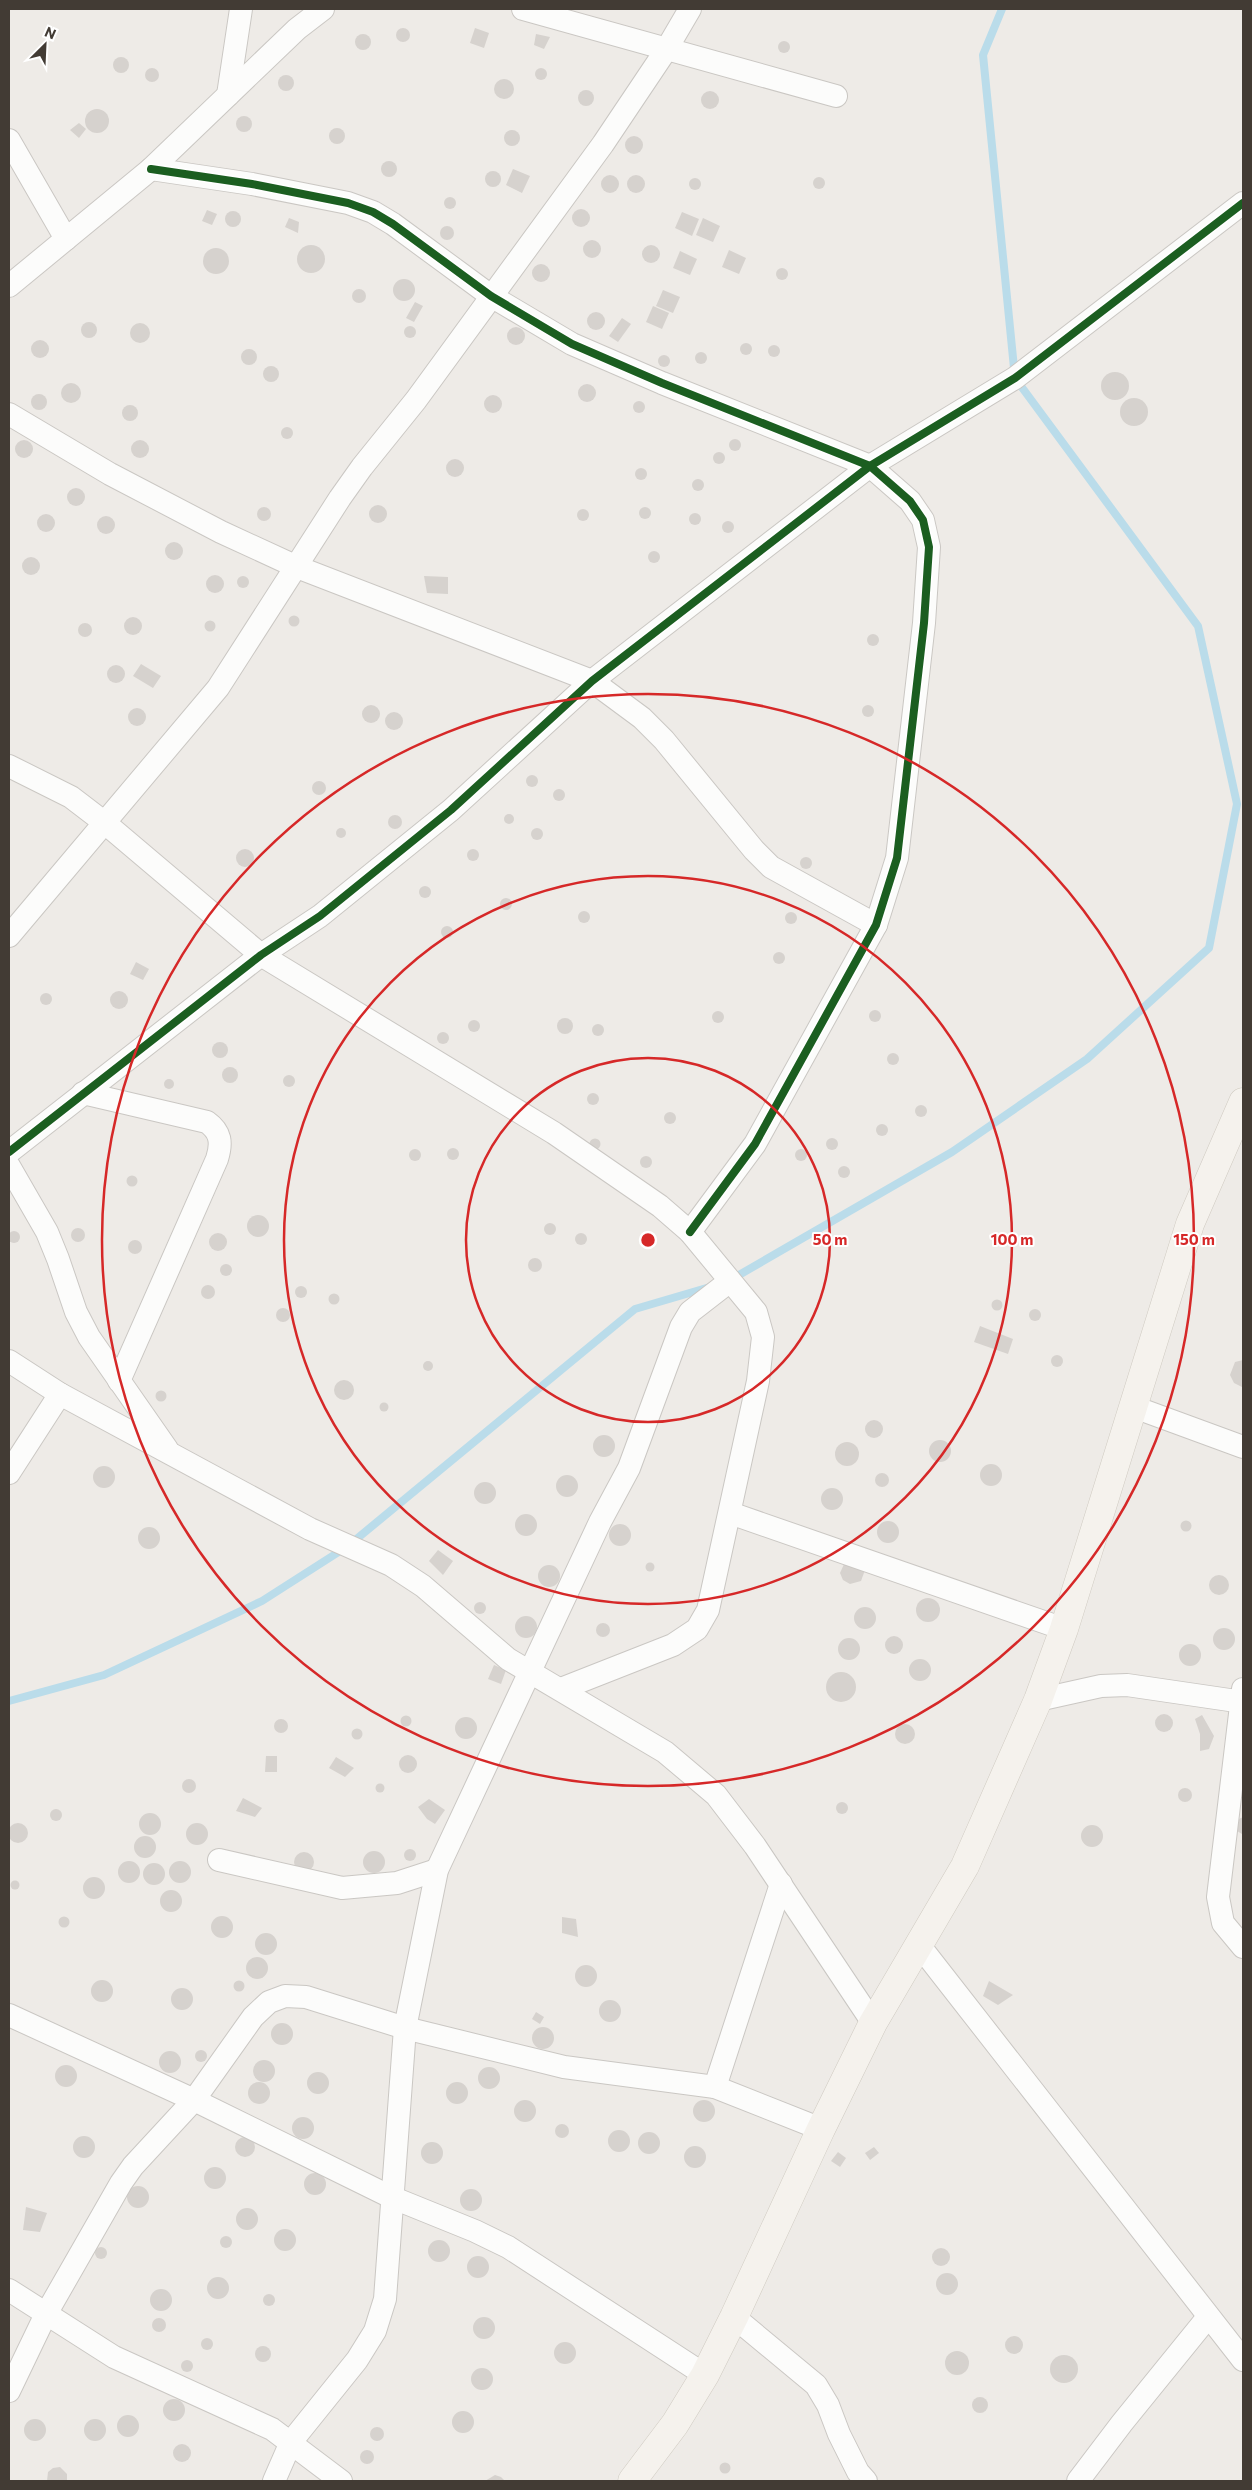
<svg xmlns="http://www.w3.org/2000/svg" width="1252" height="2490" font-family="Commissioner,sans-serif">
	<rect width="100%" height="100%" fill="#eeebe7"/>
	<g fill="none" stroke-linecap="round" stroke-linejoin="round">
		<g stroke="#badcea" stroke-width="8">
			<polyline points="732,1279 952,1152 1087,1059 1209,948 1237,804 1198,626 1015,378 983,55 1002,9"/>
			<polyline points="9,1701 104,1675 262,1601 348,1546 635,1309 710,1287"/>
		</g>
	</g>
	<g fill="#d6d2ce">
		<polygon points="475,28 489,33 484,48 470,43"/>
		<circle cx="403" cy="35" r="7"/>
		<circle cx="363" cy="42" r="8"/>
		<polygon points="536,34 550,37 544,49 534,45"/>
		<circle cx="784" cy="47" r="6"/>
		<circle cx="121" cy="65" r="8"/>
		<circle cx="541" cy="74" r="6"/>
		<circle cx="152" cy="75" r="7"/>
		<circle cx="286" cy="83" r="8"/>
		<circle cx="504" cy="89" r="10"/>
		<circle cx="586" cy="98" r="8"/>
		<circle cx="710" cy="100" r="9"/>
		<circle cx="97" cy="121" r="12"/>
		<circle cx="244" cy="124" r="8"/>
		<polygon points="79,123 86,129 79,138 70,130"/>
		<circle cx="337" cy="136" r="8"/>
		<circle cx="512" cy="138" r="8"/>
		<circle cx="634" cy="145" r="9"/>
		<circle cx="389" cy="169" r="8"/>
		<polygon points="513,169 530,176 522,193 506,185"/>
		<circle cx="493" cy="179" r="8"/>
		<circle cx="636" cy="184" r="9"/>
		<circle cx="610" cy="184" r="9"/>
		<circle cx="819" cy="183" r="6"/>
		<circle cx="695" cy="184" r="6"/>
		<circle cx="450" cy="203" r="6"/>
		<circle cx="581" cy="218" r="9"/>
		<polygon points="207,210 217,214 212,225 202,221"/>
		<circle cx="233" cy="219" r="8"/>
		<polygon points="682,212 699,219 692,236 675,228"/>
		<polygon points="289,218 299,222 298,233 285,227"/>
		<polygon points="703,218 720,226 713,242 696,235"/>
		<circle cx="447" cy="233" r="7"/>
		<circle cx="592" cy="249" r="9"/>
		<circle cx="651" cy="254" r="9"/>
		<circle cx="311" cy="259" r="14"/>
		<circle cx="216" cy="261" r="13"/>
		<polygon points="729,250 746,258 739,274 722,267"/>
		<polygon points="680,251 697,259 690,275 673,268"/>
		<circle cx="541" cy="273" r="9"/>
		<circle cx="782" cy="274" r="6"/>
		<circle cx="404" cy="290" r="11"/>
		<circle cx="359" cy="296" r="7"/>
		<polygon points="663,290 680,297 673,313 656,306"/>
		<polygon points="415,302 423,306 414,322 406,318"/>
		<polygon points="653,306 669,313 662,329 646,322"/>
		<circle cx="596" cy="321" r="9"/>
		<polygon points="622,318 631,324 618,342 609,336"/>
		<circle cx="89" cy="330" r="8"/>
		<circle cx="140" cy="333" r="10"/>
		<circle cx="410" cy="332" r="6"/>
		<circle cx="516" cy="336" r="9"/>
		<circle cx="40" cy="349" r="9"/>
		<circle cx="746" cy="349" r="6"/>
		<circle cx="774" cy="351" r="6"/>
		<circle cx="249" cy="357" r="8"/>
		<circle cx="701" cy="358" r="6"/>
		<circle cx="664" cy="361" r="6"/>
		<circle cx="271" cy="374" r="8"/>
		<circle cx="1115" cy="386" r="14"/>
		<circle cx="71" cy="393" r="10"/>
		<circle cx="587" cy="393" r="9"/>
		<circle cx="39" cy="402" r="8"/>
		<circle cx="493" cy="404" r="9"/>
		<circle cx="1134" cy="412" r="14"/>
		<circle cx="639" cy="407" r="6"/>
		<circle cx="130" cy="413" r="8"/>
		<circle cx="287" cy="433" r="6"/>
		<circle cx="735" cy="445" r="6"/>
		<circle cx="24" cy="449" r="9"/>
		<circle cx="140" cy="449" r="9"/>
		<circle cx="719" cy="458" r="6"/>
		<circle cx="455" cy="468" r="9"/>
		<circle cx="641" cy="474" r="6"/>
		<circle cx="698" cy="485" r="6"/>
		<circle cx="76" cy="497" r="9"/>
		<circle cx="378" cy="514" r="9"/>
		<circle cx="264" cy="514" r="7"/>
		<circle cx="645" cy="513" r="6"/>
		<circle cx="583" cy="515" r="6"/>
		<circle cx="695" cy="519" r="6"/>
		<circle cx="46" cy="523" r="9"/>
		<circle cx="106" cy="525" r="9"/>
		<circle cx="728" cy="527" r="6"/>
		<circle cx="174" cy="551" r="9"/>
		<circle cx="654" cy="557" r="6"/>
		<circle cx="31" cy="566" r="9"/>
		<circle cx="215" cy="584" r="9"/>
		<circle cx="243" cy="582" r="6"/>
		<polygon points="424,576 448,577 448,594 427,593"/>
		<circle cx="294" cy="621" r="5.5"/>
		<circle cx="133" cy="626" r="9"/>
		<circle cx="210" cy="626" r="5.5"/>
		<circle cx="85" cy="630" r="7"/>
		<circle cx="873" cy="640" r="6"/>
		<polygon points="141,664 161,676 153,688 133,676"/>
		<circle cx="116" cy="674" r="9"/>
		<circle cx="371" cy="714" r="9"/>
		<circle cx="868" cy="711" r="6"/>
		<circle cx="137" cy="717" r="9"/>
		<circle cx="394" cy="721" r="9"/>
		<circle cx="532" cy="781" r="6"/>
		<circle cx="319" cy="788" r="7"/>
		<circle cx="559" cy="795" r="6"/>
		<circle cx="509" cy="819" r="5"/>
		<circle cx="395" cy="822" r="7"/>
		<circle cx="341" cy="833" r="5"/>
		<circle cx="537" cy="834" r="6"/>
		<circle cx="245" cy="858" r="9"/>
		<circle cx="473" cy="855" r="6"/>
		<circle cx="806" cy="863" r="6"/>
		<circle cx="425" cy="892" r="6"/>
		<circle cx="506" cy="904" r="6"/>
		<circle cx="584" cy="917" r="6"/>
		<circle cx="791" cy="918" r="6"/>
		<circle cx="447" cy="932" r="6"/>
		<circle cx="779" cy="958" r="6"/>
		<polygon points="136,962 149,969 143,980 130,974"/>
		<circle cx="119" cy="1000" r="9"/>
		<circle cx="46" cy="999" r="6"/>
		<circle cx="875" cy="1016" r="6"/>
		<circle cx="718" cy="1017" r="6"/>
		<circle cx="565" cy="1026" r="8"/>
		<circle cx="474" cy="1026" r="6"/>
		<circle cx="598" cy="1030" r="6"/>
		<circle cx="443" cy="1038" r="6"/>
		<circle cx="220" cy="1050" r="8"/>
		<circle cx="893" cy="1059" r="6"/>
		<circle cx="230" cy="1075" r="8"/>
		<circle cx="289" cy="1081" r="6"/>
		<circle cx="169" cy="1084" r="5"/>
		<circle cx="593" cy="1099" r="6"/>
		<circle cx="921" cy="1111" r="6"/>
		<circle cx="670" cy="1118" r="6"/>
		<circle cx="882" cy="1130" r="6"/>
		<circle cx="832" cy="1144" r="6"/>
		<circle cx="595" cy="1144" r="5.5"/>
		<circle cx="453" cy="1154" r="6"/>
		<circle cx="415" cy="1155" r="6"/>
		<circle cx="801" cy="1155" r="6"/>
		<circle cx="646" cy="1162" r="6"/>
		<circle cx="844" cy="1172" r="6"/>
		<circle cx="132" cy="1181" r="5.5"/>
		<circle cx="258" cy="1226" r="11"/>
		<circle cx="550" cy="1229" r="6"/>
		<circle cx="78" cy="1235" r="7"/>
		<circle cx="14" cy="1237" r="6"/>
		<circle cx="581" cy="1239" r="6"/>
		<circle cx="218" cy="1242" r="9"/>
		<circle cx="135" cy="1247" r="7"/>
		<circle cx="535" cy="1265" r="7"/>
		<circle cx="226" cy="1270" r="6"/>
		<circle cx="208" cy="1292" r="7"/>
		<circle cx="301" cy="1292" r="6"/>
		<circle cx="334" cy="1299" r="5.5"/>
		<circle cx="997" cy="1305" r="5.5"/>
		<circle cx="283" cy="1315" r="7"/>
		<circle cx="1035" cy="1315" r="6"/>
		<polygon points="980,1326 1013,1339 1008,1354 974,1342"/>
		<circle cx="1057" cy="1361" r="6"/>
		<polygon points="1243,1360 1243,1387 1242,1387 1234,1383 1230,1375 1235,1362"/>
		<circle cx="428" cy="1366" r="5"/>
		<circle cx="344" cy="1390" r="10"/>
		<circle cx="161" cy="1396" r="5.5"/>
		<circle cx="384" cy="1407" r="4.5"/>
		<circle cx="874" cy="1429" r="9"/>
		<circle cx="604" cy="1446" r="11"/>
		<circle cx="940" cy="1451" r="11"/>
		<circle cx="847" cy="1454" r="12"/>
		<circle cx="991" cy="1475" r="11"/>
		<circle cx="104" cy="1477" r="11"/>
		<circle cx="882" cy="1480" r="7"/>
		<circle cx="567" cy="1486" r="11"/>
		<circle cx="485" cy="1493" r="11"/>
		<circle cx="832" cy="1499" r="11"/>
		<circle cx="526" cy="1525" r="11"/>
		<circle cx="1186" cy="1526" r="5.5"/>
		<circle cx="888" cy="1532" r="11"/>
		<circle cx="620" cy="1535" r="11"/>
		<circle cx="149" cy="1538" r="11"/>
		<polygon points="438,1550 453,1561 443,1575 429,1561"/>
		<polygon points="845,1562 865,1570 861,1581 850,1584 843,1580 840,1573"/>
		<circle cx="650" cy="1567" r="4.5"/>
		<circle cx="549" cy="1576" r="11"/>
		<circle cx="1219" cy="1585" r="10"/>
		<circle cx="928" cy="1610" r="12"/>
		<circle cx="480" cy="1608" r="6"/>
		<circle cx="865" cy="1618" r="11"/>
		<circle cx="526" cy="1627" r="11"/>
		<circle cx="603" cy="1630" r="7"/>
		<circle cx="1224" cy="1639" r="11"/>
		<circle cx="894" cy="1645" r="9"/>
		<circle cx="849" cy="1649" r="11"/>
		<circle cx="1190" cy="1655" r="11"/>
		<circle cx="920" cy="1670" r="11"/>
		<polygon points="494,1665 506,1670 501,1684 488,1679"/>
		<circle cx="841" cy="1687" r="15"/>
		<circle cx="1164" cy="1723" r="9"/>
		<polygon points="1202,1715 1214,1736 1209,1749 1200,1751 1200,1734 1195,1719"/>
		<circle cx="406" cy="1721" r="5.5"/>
		<circle cx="466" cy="1728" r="11"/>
		<circle cx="281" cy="1726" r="7"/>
		<circle cx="905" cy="1734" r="10"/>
		<circle cx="357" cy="1734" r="5.5"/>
		<circle cx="408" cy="1764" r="9"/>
		<polygon points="266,1756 277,1756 277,1772 265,1772"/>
		<polygon points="336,1757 354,1768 345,1777 329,1768"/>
		<circle cx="189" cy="1786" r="7"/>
		<circle cx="380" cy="1788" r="4.5"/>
		<circle cx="1185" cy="1795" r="7"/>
		<polygon points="243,1798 262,1808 255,1817 236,1811"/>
		<polygon points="429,1799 445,1810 435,1824 427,1819 418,1807"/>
		<circle cx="842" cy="1808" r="6"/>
		<circle cx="56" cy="1815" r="6"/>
		<circle cx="150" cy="1824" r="11"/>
		<polygon points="1243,1817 1243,1834 1242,1834 1237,1831 1237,1820"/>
		<circle cx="18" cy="1833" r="10"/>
		<circle cx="197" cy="1834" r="11"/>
		<circle cx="1092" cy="1836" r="11"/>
		<circle cx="145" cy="1847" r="11"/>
		<circle cx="410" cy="1855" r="6"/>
		<circle cx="374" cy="1862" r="11"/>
		<circle cx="304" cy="1862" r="10"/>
		<circle cx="129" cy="1872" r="11"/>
		<circle cx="180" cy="1872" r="11"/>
		<circle cx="154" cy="1874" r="11"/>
		<circle cx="94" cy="1888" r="11"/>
		<circle cx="15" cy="1885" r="4.5"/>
		<circle cx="171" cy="1901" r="11"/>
		<circle cx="222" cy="1927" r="11"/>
		<circle cx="64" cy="1922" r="5.5"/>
		<polygon points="562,1917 576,1919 578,1937 562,1933"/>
		<circle cx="266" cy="1944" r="11"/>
		<circle cx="257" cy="1968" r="11"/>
		<circle cx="586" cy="1976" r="11"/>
		<circle cx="102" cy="1991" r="11"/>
		<circle cx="239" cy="1986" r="5.5"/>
		<polygon points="989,1981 1013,1995 998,2005 983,1996"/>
		<circle cx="182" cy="1999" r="11"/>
		<circle cx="610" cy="2011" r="11"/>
		<polygon points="536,2012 544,2017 540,2024 532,2019"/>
		<circle cx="282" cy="2034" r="11"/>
		<circle cx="543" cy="2038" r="11"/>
		<circle cx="201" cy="2056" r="6"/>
		<circle cx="170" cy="2062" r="11"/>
		<circle cx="264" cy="2071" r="11"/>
		<circle cx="66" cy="2076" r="11"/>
		<circle cx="489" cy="2078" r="11"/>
		<circle cx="318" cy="2083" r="11"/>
		<circle cx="259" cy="2093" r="11"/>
		<circle cx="457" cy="2093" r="11"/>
		<circle cx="525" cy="2111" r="11"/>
		<circle cx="704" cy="2111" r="11"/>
		<circle cx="303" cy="2128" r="11"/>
		<circle cx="562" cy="2131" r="7"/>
		<circle cx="619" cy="2141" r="11"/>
		<circle cx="649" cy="2143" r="11"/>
		<circle cx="84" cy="2147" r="11"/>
		<circle cx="245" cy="2147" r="10"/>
		<circle cx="432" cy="2153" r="11"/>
		<circle cx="695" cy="2157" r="11"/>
		<polygon points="874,2147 879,2153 870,2160 865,2153"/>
		<polygon points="838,2152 846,2158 840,2167 831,2161"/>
		<circle cx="215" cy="2178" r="11"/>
		<circle cx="315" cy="2184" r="11"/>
		<circle cx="138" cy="2197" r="11"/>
		<circle cx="471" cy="2200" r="11"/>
		<polygon points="26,2207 47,2213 40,2232 23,2230"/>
		<circle cx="247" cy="2219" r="11"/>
		<circle cx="285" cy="2240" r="11"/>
		<circle cx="226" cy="2242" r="6"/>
		<circle cx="439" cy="2251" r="11"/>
		<circle cx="101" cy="2253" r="6"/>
		<circle cx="941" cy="2257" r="9"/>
		<circle cx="478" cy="2267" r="11"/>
		<circle cx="947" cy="2284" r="11"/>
		<circle cx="218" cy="2288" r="11"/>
		<circle cx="161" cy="2300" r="11"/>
		<circle cx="269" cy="2300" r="6"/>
		<circle cx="484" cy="2328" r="11"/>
		<circle cx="159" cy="2325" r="7"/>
		<circle cx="1014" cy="2345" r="9"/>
		<circle cx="207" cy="2344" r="6"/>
		<circle cx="565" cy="2353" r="11"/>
		<circle cx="263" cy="2354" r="8"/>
		<circle cx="957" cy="2363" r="12"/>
		<circle cx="1064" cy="2369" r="14"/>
		<circle cx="187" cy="2366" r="6"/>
		<circle cx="482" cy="2379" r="11"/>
		<circle cx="980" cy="2405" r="8"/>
		<circle cx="174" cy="2410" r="11"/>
		<circle cx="463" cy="2422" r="11"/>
		<circle cx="128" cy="2426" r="11"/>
		<circle cx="95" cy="2430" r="11"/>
		<circle cx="35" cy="2430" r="11"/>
		<circle cx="377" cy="2434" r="7"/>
		<circle cx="182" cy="2453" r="9"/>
		<circle cx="367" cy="2457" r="7"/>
		<circle cx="725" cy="2468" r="5.5"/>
		<polygon points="60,2467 67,2474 67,2481 47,2481 48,2472 53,2468"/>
		<polygon points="495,2475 501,2477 505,2481 485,2481"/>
	</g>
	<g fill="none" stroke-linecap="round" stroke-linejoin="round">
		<defs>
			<g id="street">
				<polyline points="523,9 836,96"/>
				<polyline points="228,95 241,9"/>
				<polyline points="9,140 66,239"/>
				<polyline points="151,169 252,184 348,203 373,212 393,224 491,296 572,344 662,383 870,466 910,501 923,520 929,547 924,623 897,858 876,925 755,1144 690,1232"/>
				<polyline points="9,286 151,169 297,29 323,9"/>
				<polyline points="9,414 110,474 221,532 297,567 592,681 642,718 664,740 754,850 771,867 876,925"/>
				<polyline points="9,766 71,797 105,823 261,955 554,1133 660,1206 690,1232 756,1312 763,1337 758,1381 708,1610 697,1629 673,1645 561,1689"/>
				<polyline points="9,936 218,688 340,498 362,467 416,400 603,144 666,50 690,9"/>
				<path d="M 83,1093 L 207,1122 C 221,1132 222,1143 217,1159 L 119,1381"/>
				<polyline points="9,1152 261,955 320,916 451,810 592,681 870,466 1015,378 1243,203"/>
				<polyline points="9,1166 47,1232 58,1259 76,1312 89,1337 167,1449"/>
				<polyline points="9,1361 60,1394 310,1529 391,1565 423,1586 508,1659 665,1752 716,1795 755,1846 873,2023"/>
				<polyline points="1134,1407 1243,1447"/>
				<polyline points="9,1473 60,1394"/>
				<polyline points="730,1513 1064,1629"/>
				<polyline points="1243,1689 1218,1897 1223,1923 1243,1947"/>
				<polyline points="1038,1700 1101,1686 1127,1685 1243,1702"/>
				<polyline points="219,1860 342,1888 397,1883 437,1870"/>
				<polyline points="919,1945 1243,2360"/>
				<polyline points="9,2015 194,2100 391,2197 475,2231 508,2247 705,2375"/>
				<polyline points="715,2087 781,1884"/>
				<polyline points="9,2290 114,2357 272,2429 341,2481"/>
				<polyline points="734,2317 816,2385 828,2405 839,2434 858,2472 866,2481"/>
				<polyline points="9,2391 46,2314 121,2183 133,2166 194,2100 253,2017 269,2002 285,1996 306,1997 405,2028 564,2067 715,2087 821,2129"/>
				<polyline points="274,2481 291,2442 357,2360 375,2331 385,2299 405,2028 437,1870 600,1522 629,1468 681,1327 690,1312 730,1281"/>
				<polyline points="1078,2481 1122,2423 1208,2317"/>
			</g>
			<polyline id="secondary" points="632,2481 675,2424 705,2375 734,2317 821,2129 873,2023 965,1866 1038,1700 1064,1629 1190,1224 1243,1102"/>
		</defs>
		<use href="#street" stroke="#cac7c3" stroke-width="24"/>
		<use href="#secondary" stroke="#cfcac1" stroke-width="29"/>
		<use href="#street" stroke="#fcfcfb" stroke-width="22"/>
		<use href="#secondary" stroke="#f5f2ed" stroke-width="28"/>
		<defs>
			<g id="cycleway">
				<polyline points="151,169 252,184 348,203 373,212 393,224 491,296 572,344 662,383 870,466 910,501 923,520 929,547 924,623 897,858 876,925 755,1144 690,1232"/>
				<polyline points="9,1152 261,955 320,916 451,810 592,681 870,466 1015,378 1243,203"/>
			</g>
		</defs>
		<use href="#cycleway" stroke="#fff" stroke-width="11"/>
		<use href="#cycleway" stroke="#1b5e20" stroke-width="8"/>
	</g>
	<g fill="none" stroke="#d62828" stroke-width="2.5">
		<circle cx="648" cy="1240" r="182"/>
		<circle cx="648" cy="1240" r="364"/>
		<circle cx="648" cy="1240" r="546"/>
	</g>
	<circle cx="648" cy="1240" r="8" fill="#d62828" stroke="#fff" stroke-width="2.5"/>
	<g font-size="15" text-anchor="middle" font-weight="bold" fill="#d62828" stroke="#fff" stroke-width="4" stroke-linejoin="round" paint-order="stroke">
		<text x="830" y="1245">50 m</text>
		<text x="1012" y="1245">100 m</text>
		<text x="1194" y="1245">150 m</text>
	</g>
	<rect width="1252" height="2490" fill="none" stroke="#423b34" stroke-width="20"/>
	<g transform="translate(45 45) rotate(24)" stroke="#ffffff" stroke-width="4" paint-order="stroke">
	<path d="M0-4L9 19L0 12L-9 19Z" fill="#423b34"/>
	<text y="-8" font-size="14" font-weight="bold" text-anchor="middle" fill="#423b34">N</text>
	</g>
</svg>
